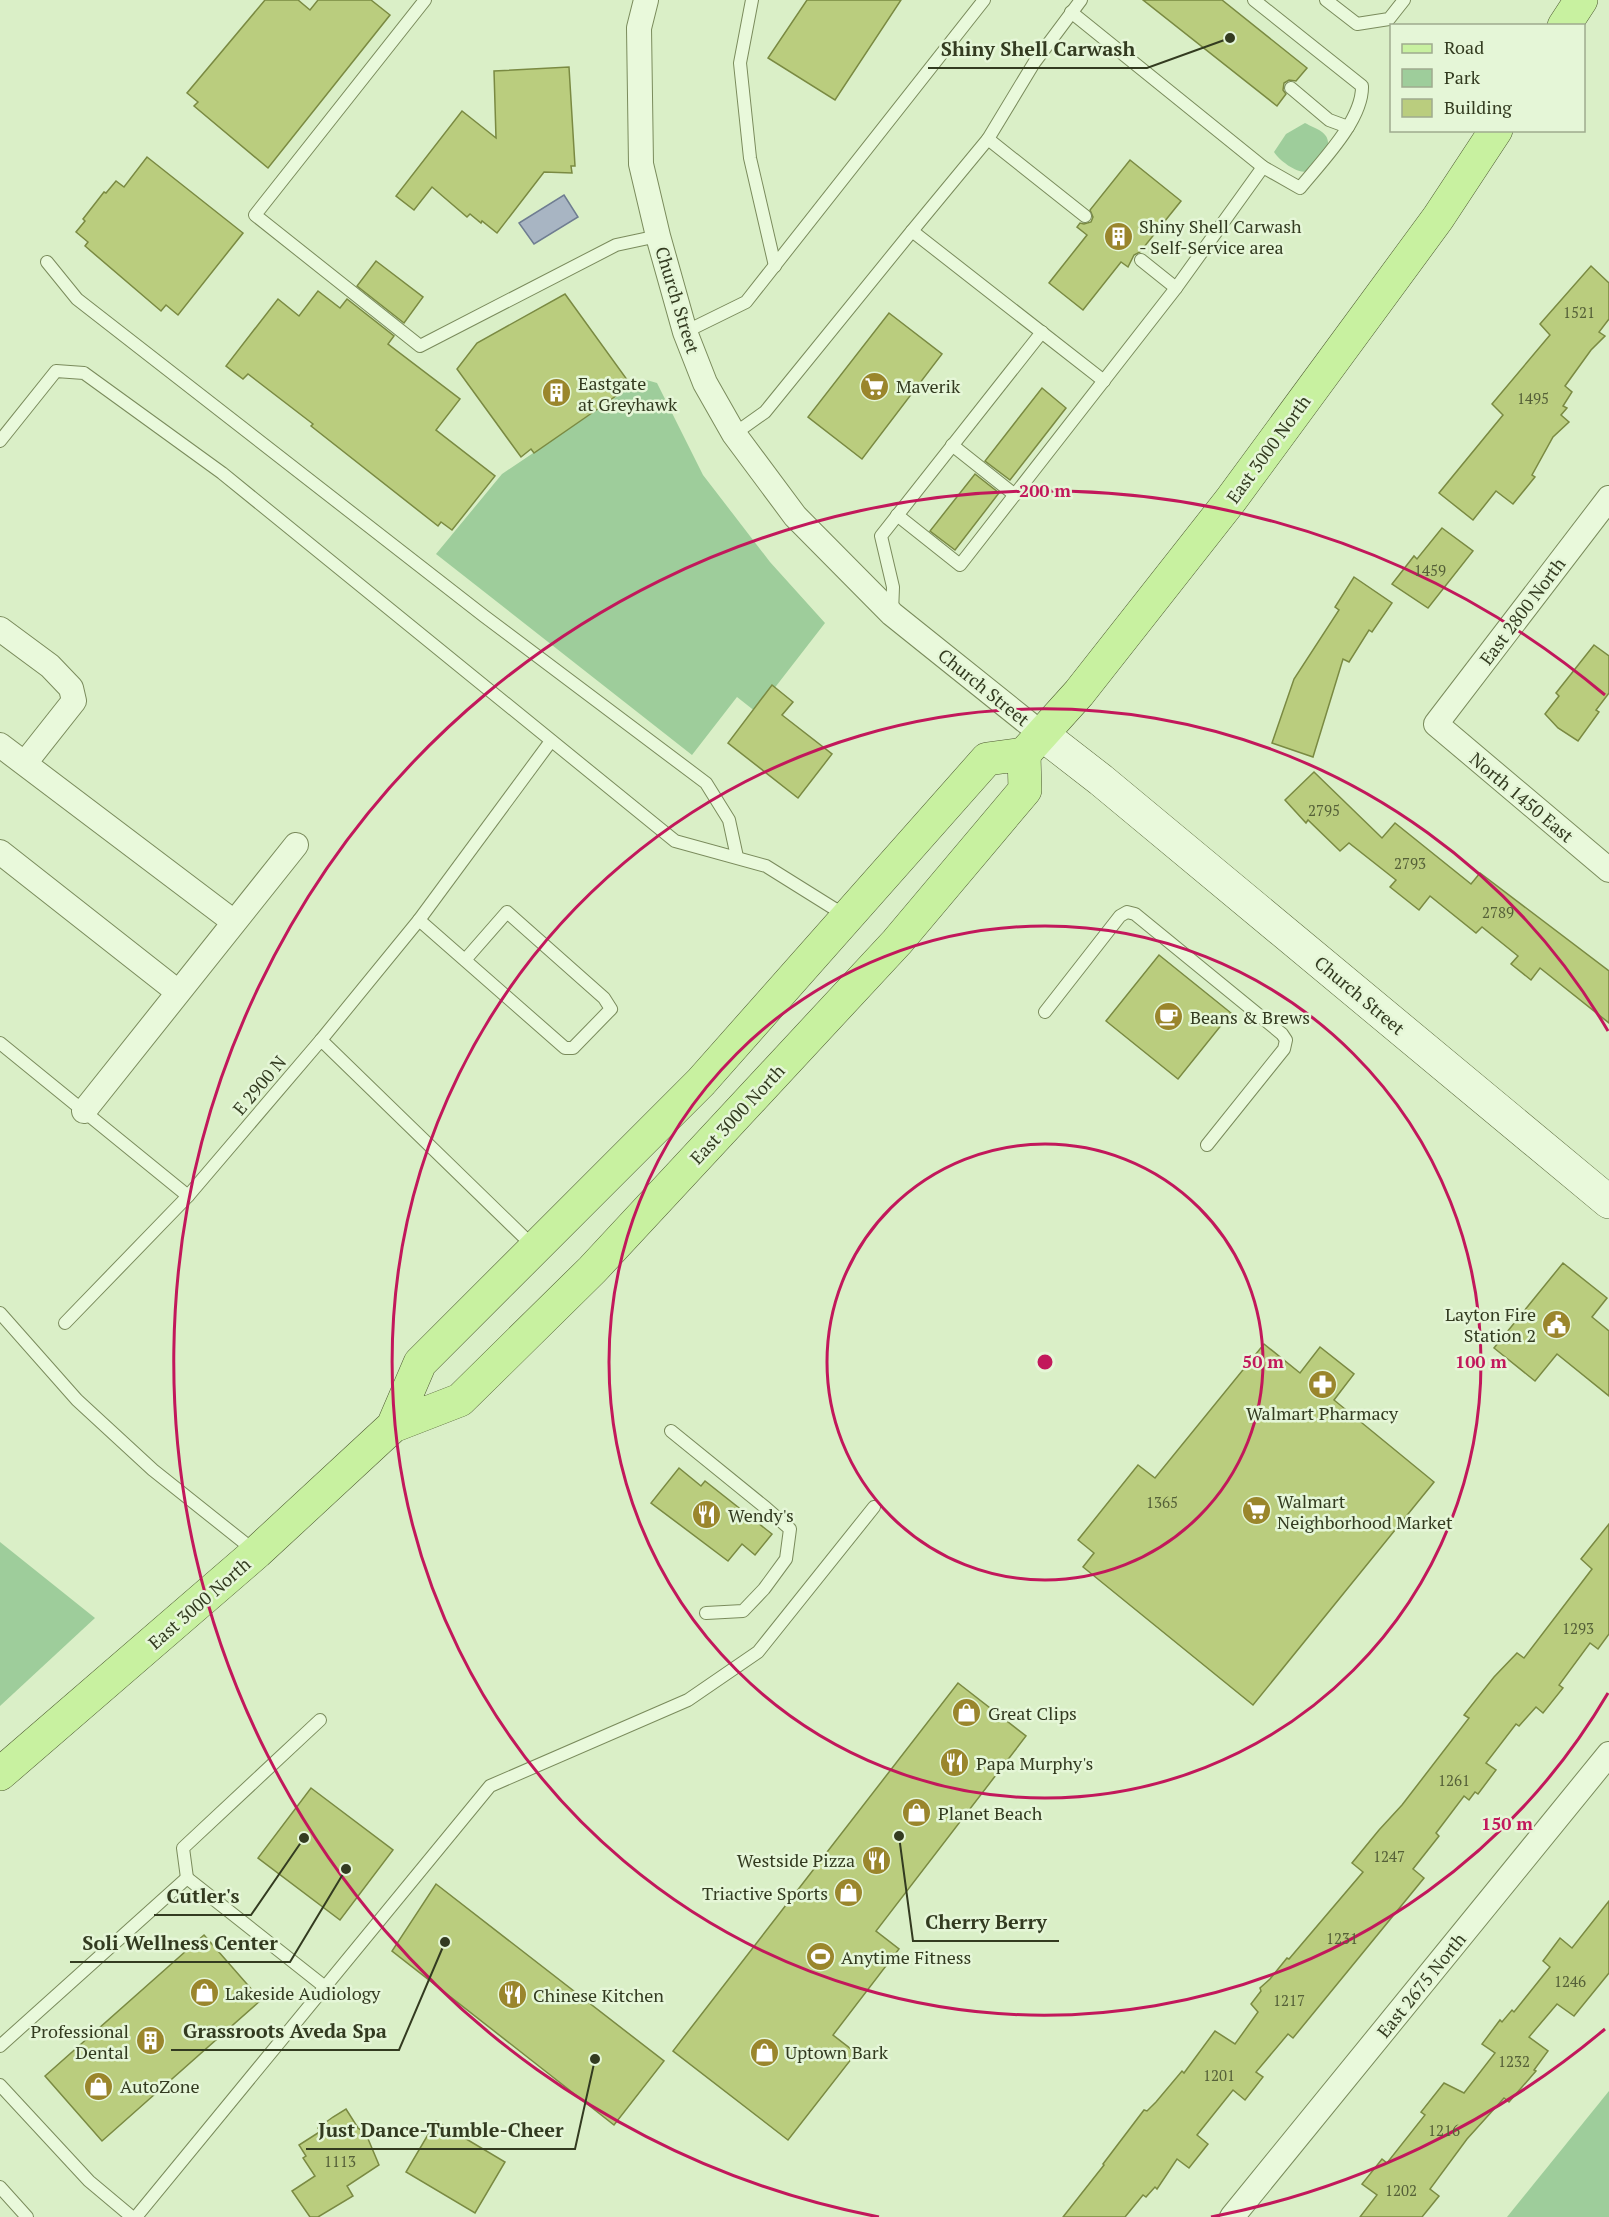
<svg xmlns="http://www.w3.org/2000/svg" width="1609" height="2217" font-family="'PT Serif',serif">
	<rect width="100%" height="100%" fill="#daefc7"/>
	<g fill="#9ecd9b">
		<path d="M 1305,123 C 1316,129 1330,132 1328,146 L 1306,172 C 1295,172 1280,161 1274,152 L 1286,134 Z"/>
		<polygon points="643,379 657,383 703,475 770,562 825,623 756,712 737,697 692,755 436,554 502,474"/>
		<polygon points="0,1542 95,1618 0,1706"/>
		<polygon points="1609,2091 1609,2217 1507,2217"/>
	</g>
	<polygon fill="#a8b5c3" stroke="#6f7d91" stroke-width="1.5" points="564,195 578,217 534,244 519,223"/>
	<g fill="#bacd7e" stroke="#7a8a42" stroke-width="1.5">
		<polygon points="265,0 298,0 310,10 318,0 371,0 390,15 268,168 194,106 198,102 187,93"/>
		<polygon points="807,0 901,0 835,100 768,58"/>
		<polygon points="1143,0 1222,0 1307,68 1296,81 1289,80 1284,83 1283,90 1286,94 1277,106"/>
		<polygon points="569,67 575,166 571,166 572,173 544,172 497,233 482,221 481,223 470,214 467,217 432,187 414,210 396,196 462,111 496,138 494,71"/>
		<polygon points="147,157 243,233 178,315 166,305 161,311 85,246 88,242 76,232 85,221 83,219 104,192 106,193 116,181 124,187"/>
		<polygon points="1130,160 1181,201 1140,252 1134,255 1128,267 1121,262 1083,310 1049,283 1087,235 1077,227 1080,223 1084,224 1091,222 1093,217 1090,210"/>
		<polygon points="376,261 423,297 404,323 357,286"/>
		<polygon points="1591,266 1609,283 1609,319 1599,332 1605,336 1591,350 1565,386 1572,392 1563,406 1567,408 1561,415 1569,422 1553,437 1532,475 1535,477 1513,504 1496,491 1473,520 1439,493 1503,415 1492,404 1550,335 1540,324"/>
		<polygon points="318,291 340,308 347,299 394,336 388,344 460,399 436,430 495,476 452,530 441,522 438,526 311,426 313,424 248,374 243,379 226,366 278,299 299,316"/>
		<polygon points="565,294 628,381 617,389 620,393 602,406 534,453 531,449 521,457 457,369 477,343"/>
		<polygon points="889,313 942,354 862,459 808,417"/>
		<polygon points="1042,388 1066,408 1010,480 985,461"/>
		<polygon points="975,474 999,493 955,550 930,531"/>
		<polygon points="1442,528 1473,551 1428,608 1392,584 1414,556 1417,559"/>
		<polygon points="1354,577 1392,603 1372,632 1369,630 1349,662 1343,659 1313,757 1272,743 1294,679 1339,610 1335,607"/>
		<polygon points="1594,645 1609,656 1609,693 1596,710 1599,712 1578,741 1558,728 1545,714 1559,696 1556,693"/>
		<polygon points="772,685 793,702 782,715 832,754 798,798 728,743"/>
		<polygon points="1314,772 1382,838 1395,823 1471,884 1480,873 1609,971 1609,1023 1540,968 1531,980 1511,964 1518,956 1482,927 1476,933 1430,896 1419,910 1390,887 1396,880 1349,843 1340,851 1308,820 1306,823 1285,800"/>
		<polygon points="1159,955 1231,1013 1178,1079 1106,1021"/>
		<polygon points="1563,1263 1607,1298 1592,1317 1609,1331 1609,1396 1557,1354 1535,1381 1494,1348"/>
		<polygon points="1264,1344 1300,1373 1320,1347 1354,1374 1334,1400 1434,1482 1253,1705 1083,1567 1094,1553 1078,1540 1138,1465 1155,1478"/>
		<polygon points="679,1468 701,1486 705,1481 772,1534 755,1555 742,1544 728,1561 651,1503"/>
		<polygon points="1609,1524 1609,1634 1598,1649 1590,1643 1559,1685 1563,1688 1543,1713 1536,1707 1519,1726 1516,1724 1486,1763 1496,1770 1478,1794 1475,1792 1469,1800 1464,1796 1436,1833 1439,1836 1413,1869 1424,1878 1293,2038 1288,2034 1256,2072 1263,2077 1245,2100 1233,2090 1197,2135 1208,2144 1189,2168 1177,2159 1157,2189 1155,2187 1146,2197 1143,2195 1125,2217 1063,2217 1104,2165 1103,2164 1144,2110 1147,2111 1156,2102 1182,2071 1184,2073 1215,2031 1235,2044 1258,2012 1251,2004 1261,1991 1260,1988 1270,1979 1287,1958 1289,1959 1363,1872 1352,1863 1379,1830 1402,1805 1469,1718 1464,1715 1494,1677 1517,1653 1524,1658 1592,1569 1581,1559"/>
		<polygon points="958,1683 1026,1736 876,1931 899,1949 833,2035 856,2053 788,2140 673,2051"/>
		<polygon points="311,1788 393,1850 340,1920 258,1858"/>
		<polygon points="436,1884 664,2061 614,2125 392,1951"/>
		<polygon points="1609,1901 1609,1973 1574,2016 1557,2004 1529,2037 1548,2051 1534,2070 1536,2071 1509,2102 1504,2098 1467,2139 1430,2189 1439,2196 1422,2217 1360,2217 1377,2195 1362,2184 1382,2159 1387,2163 1425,2115 1421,2112 1444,2083 1464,2093 1495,2053 1482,2044 1500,2020 1502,2022 1512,2010 1514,2012 1550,1967 1543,1961 1560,1938 1572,1948"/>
		<polygon points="204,1935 261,2000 102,2141 45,2076"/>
		<polygon points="346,2109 358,2128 366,2134 379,2165 347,2186 353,2196 318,2217 310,2217 292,2191 315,2176 303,2158 306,2156 299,2145 321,2131 318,2128 333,2117"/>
		<polygon points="436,2121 505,2162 475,2213 406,2172"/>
	</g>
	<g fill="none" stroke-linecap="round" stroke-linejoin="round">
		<defs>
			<g id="lane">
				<polyline points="425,0 255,215 420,346 616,245 658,236"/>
				<polyline points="752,0 740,63 750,158 775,266"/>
				<polyline points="1326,0 1357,24 1389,19 1404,0"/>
				<path d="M 1071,12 L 1263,167 L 1300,188 C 1321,162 1363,120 1362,86 L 1254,0"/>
				<polyline points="1291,88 1329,120 1348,127"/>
				<polyline points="988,139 1085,216"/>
				<polyline points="912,231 988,139 1034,63 1081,0"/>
				<polyline points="1141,260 1176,288"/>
				<polyline points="47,262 77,299 484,616 706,783 729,820 737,857"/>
				<polyline points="685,332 746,302 984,0"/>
				<polyline points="734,434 765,412 912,231 1104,381"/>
				<polyline points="0,441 56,371 84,373 222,473 675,841 766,866 846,916"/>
				<polyline points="952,445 1015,495"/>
				<polyline points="897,515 960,565 1176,288 1263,167"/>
				<polyline points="892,613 893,587 881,536 1042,332"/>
				<polyline points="419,920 551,741"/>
				<polyline points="1045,1012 1120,916 1127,912 1135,914 1282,1034 1286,1040 1284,1049 1207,1145"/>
				<polyline points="321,1040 419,920 565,1048 573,1048 611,1009 604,998 507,912 465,960"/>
				<polyline points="0,1043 188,1196 321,1040 533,1246"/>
				<polyline points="0,1313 77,1400 153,1470 256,1552"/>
				<polyline points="65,1323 188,1196"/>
				<polyline points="671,1431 766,1508 790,1529 786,1559 764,1589 743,1611 706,1613"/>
				<polyline points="187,1878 183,1848 320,1720"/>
				<polyline points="0,2046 187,1878 325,1987"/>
				<polyline points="0,2085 89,2181 132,2217"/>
				<polyline points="0,2187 27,2217"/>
				<polyline points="136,2217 490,1786 688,1700 758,1652 874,1507"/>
			</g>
			<g id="street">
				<polyline points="646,0 639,28 641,164 658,236 685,332 705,383 734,434 795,516 892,614 1043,735"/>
				<polyline points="1609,498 1436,724 1609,870"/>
				<polyline points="0,629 50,666 71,688 74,701 25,763"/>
				<polyline points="0,745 234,922"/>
				<polyline points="0,852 178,992"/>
				<polyline points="84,1111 296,845"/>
				<polyline points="1232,2217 1609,1754"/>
			</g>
			<polyline id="secondary" points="1043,735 1101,780 1609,1202"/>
			<g id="primary">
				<polyline points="1564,26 1581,0"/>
				<polyline points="1024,754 1079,693 1230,501 1438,218 1496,130"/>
				<polyline points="0,1774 257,1552 393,1426 460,1400 592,1270 897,942 1025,790 1024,754 987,759 701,1082 420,1363 393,1426"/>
			</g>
		</defs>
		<use href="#lane" stroke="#7a8b5c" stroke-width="14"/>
		<use href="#street" stroke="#7a8b5c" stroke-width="26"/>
		<use href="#secondary" stroke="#5e6d3f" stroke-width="34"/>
		<use href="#primary" stroke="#4d5930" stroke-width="34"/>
		<use href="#lane" stroke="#e9f9db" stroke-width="12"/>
		<use href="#street" stroke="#e9f9db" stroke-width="24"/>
		<use href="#secondary" stroke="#e9f9db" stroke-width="33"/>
		<use href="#primary" stroke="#c8f1a0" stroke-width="33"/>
	</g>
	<g fill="none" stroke="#c2185b" stroke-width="3">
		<circle cx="1045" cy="1362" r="218"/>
		<circle cx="1045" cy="1362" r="436"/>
		<path d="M1608 1693A653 653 0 1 1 1608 1031"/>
		<path d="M1605 2029A871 871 0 0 1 1211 2217M879 2217A871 871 0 1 1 1605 695"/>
	</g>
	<defs>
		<symbol id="building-disc" viewBox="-11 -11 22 22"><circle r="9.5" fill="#9a862c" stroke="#e5f6d7"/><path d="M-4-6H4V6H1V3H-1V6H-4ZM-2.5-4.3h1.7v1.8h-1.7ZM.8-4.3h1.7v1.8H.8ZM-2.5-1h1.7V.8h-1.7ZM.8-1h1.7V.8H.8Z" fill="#fff"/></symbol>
		<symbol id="supermarket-disc" viewBox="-11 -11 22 22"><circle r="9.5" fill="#9a862c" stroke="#e5f6d7"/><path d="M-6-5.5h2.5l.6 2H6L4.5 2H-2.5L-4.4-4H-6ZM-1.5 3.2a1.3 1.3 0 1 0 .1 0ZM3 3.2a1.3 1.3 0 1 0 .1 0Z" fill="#fff"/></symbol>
		<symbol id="cafe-disc" viewBox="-11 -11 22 22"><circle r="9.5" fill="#9a862c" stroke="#e5f6d7"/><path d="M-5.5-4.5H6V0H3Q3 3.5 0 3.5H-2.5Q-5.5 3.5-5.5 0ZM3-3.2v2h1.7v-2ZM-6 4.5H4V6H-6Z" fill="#fff"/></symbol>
		<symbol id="civic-disc" viewBox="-11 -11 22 22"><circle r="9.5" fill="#9a862c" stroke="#e5f6d7"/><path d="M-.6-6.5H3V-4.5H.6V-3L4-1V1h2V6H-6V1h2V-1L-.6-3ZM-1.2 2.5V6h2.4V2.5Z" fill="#fff"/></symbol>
		<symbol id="pharmacy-disc" viewBox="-11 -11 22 22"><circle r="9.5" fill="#9a862c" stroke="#e5f6d7"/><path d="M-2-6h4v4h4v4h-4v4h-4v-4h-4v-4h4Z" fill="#fff"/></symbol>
		<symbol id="restaurant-disc" viewBox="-11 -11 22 22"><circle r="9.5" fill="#9a862c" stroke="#e5f6d7"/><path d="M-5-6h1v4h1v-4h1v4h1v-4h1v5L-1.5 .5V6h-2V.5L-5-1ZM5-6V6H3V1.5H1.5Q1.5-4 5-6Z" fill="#fff"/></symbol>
		<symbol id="shop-disc" viewBox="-11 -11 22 22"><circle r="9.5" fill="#9a862c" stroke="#e5f6d7"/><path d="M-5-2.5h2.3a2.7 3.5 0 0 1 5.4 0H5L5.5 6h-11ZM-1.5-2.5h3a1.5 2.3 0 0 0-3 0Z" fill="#fff"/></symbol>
		<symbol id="stadium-disc" viewBox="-11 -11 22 22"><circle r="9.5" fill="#9a862c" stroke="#e5f6d7"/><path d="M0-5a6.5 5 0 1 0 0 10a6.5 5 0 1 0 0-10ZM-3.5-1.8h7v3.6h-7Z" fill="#fff"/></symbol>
	</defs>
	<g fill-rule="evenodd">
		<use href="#building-disc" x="1102" y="220" width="33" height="33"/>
		<use href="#supermarket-disc" x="858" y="370" width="33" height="33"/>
		<use href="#building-disc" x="540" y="376" width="33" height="33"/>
		<use href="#cafe-disc" x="1152" y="1000" width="33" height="33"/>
		<use href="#civic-disc" x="1540" y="1308" width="33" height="33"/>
		<use href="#pharmacy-disc" x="1306" y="1368" width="33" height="33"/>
		<use href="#supermarket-disc" x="1240" y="1494" width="33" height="33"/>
		<use href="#restaurant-disc" x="690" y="1498" width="33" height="33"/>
		<use href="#shop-disc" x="950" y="1696" width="33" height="33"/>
		<use href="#restaurant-disc" x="938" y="1746" width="33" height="33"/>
		<use href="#shop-disc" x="900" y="1796" width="33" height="33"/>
		<use href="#restaurant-disc" x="860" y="1844" width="33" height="33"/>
		<use href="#shop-disc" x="832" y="1876" width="33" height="33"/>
		<use href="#stadium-disc" x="804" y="1940" width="33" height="33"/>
		<use href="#shop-disc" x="188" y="1976" width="33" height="33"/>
		<use href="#restaurant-disc" x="496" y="1978" width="33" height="33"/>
		<use href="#building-disc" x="134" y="2024" width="33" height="33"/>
		<use href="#shop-disc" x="748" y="2036" width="33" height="33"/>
		<use href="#shop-disc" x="82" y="2070" width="33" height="33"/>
	</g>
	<g text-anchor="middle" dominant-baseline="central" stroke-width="5" stroke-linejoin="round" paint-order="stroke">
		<g font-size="15" fill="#556038">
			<text x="1579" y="312">1521</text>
			<text x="1533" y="398">1495</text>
			<text x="1430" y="570">1459</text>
			<text x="1324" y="810">2795</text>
			<text x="1410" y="863">2793</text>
			<text x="1498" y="912">2789</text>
			<text x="1162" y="1502">1365</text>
			<text x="1578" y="1628">1293</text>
			<text x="1454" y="1780">1261</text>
			<text x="1389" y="1856">1247</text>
			<text x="1342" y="1938">1231</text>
			<text x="1570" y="1981">1246</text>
			<text x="1289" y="2000">1217</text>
			<text x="1514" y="2061">1232</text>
			<text x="1219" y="2075">1201</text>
			<text x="1444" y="2130">1216</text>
			<text x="340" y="2161">1113</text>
			<text x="1401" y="2190">1202</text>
		</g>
		<g font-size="18" fill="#333b20" stroke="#e5f6d7" text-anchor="start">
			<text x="1139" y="226">Shiny Shell Carwash<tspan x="1139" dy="21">- Self-Service area</tspan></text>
			<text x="578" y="383">Eastgate<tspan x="578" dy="21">at Greyhawk</tspan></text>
			<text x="896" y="386">Maverik</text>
			<text x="1190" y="1017">Beans &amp; Brews</text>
			<text x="1536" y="1314" text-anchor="end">Layton Fire<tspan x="1536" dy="21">Station 2</tspan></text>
			<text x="1322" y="1413" text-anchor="middle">Walmart Pharmacy</text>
			<text x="1277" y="1501">Walmart<tspan x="1277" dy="21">Neighborhood Market</tspan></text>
			<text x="728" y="1515">Wendy's</text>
			<text x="988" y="1713">Great Clips</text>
			<text x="976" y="1763">Papa Murphy's</text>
			<text x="938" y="1813">Planet Beach</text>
			<text x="855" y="1860" text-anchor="end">Westside Pizza</text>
			<text x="828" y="1893" text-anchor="end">Triactive Sports</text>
			<text x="841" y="1957">Anytime Fitness</text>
			<text x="225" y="1993">Lakeside Audiology</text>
			<text x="533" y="1995">Chinese Kitchen</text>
			<text x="129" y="2031" text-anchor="end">Professional<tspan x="129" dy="21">Dental</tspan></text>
			<text x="785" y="2052">Uptown Bark</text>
			<text x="120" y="2086">AutoZone</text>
		</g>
		<g font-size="18" fill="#333b20" stroke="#e5f6d7">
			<text transform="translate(678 300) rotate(73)">Church Street</text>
			<text transform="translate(1268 449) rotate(-54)">East 3000 North</text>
			<text transform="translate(1522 611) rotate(-53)">East 2800 North</text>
			<text transform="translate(984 687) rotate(39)">Church Street</text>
			<text transform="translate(1522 797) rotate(40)">North 1450 East</text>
			<text transform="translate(1360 995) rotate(40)">Church Street</text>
			<text transform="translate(259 1085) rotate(-50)">E 2900 N</text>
			<text transform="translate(737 1114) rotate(-47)">East 3000 North</text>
			<text transform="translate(199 1603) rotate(-41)">East 3000 North</text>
			<text transform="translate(1421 1985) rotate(-51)">East 2675 North</text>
		</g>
	</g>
	<circle cx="1045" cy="1362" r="9" fill="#c2185b" stroke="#e5f6d7" stroke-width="3"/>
	<g font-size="18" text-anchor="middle" font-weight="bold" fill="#c2185b" stroke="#e5f6d7" stroke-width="5" stroke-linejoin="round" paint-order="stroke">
		<text x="1045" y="497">200 m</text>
		<text x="1263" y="1368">50 m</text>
		<text x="1481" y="1368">100 m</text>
		<text x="1507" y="1830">150 m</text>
	</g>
	<path fill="none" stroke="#333b20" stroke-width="2" d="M1230 38L1147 68H928M304 1838L251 1915H154M899 1836L913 1941H1059M346 1869L290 1962H70M445 1942L399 2050H171M595 2059L575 2149H306"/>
	<g fill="#333b20" stroke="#e5f6d7" stroke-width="2">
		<circle cx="1230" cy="38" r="6"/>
		<circle cx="304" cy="1838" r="6"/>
		<circle cx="899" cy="1836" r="6"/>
		<circle cx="346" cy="1869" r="6"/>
		<circle cx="445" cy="1942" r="6"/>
		<circle cx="595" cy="2059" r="6"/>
	</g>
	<g font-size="20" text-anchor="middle" font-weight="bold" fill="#333b20" stroke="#e5f6d7" stroke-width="5" stroke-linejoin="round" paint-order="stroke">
		<text x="1038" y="56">Shiny Shell Carwash</text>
		<text x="203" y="1903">Cutler's</text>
		<text x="986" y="1929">Cherry Berry</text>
		<text x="180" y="1950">Soli Wellness Center</text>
		<text x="285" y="2038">Grassroots Aveda Spa</text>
		<text x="441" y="2137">Just Dance-Tumble-Cheer</text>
	</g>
	<rect x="1390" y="24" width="195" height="108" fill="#e5f6d7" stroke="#9eab8e" stroke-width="1.5"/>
	<rect x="1402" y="44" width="30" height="9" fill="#c8f1a0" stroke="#9eab8e" stroke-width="1.5"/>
	<text x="1444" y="54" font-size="18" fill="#333b20">Road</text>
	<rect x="1402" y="69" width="30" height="18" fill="#9ecd9b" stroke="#9eab8e" stroke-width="1.5"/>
	<text x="1444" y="84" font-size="18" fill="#333b20">Park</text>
	<rect x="1402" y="99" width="30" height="18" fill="#bacd7e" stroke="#9eab8e" stroke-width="1.5"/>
	<text x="1444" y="114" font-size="18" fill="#333b20">Building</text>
</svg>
